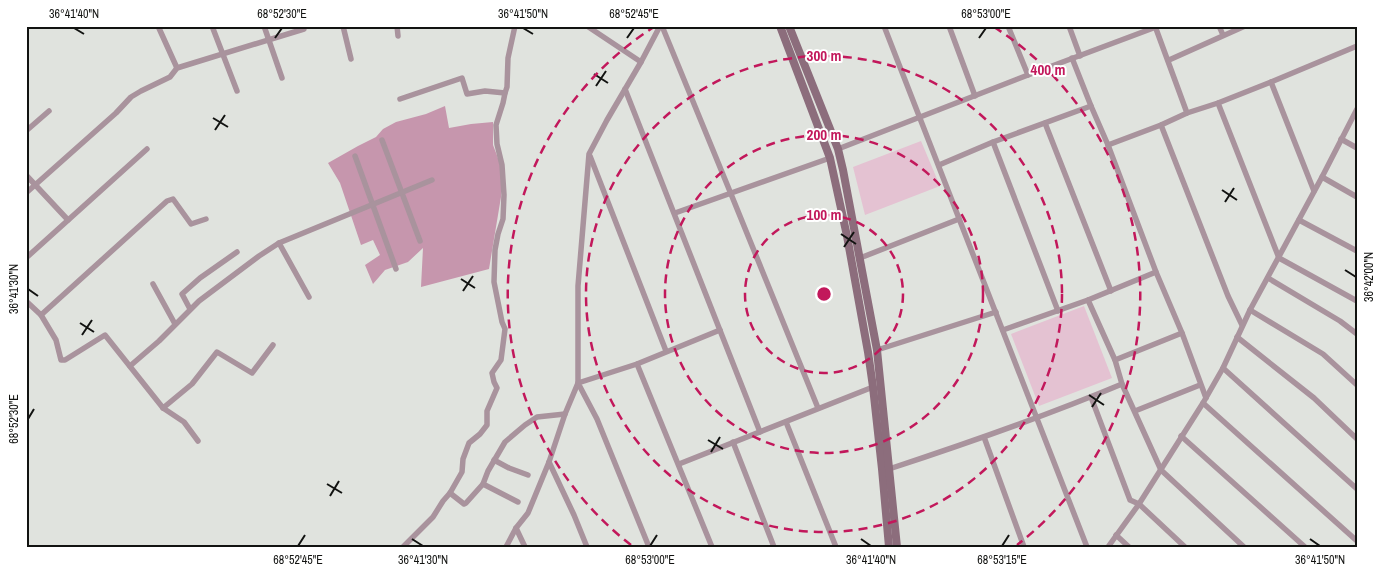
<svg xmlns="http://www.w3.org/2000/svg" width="1383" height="573" font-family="'Archivo Narrow',sans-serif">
	<rect width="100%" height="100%" fill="#e0e3de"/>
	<g fill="#e4c2d2">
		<polygon points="921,141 940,186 865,215 853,167"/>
		<polygon points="1084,306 1112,378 1039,406 1011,334"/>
	</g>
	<polygon fill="#c696ad" points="445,106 449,128 471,124 493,122 493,145 501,166 501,197 489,269 421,287 423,248 408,262 385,270 373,284 365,265 380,255 373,240 361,245 340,183 328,163 358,146 376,137 383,129 396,122 426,114"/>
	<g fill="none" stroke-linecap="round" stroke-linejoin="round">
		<g stroke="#a9939d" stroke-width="5.5">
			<polyline points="158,26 177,68"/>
			<polyline points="212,26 237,91"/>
			<polyline points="264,26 282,78"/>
			<polyline points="343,26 351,59"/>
			<polyline points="397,26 398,36"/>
			<polyline points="587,26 641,62"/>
			<polyline points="662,26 731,194 818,408"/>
			<polyline points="884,26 1087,547"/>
			<polyline points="949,26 975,96"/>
			<polyline points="1008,26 1028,75"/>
			<polyline points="1069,26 1080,56"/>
			<polyline points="1155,26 1187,113"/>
			<polyline points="1219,26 1223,35"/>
			<polyline points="1072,58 1091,106"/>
			<polyline points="1169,60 1245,26"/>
			<polyline points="1271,82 1314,191"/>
			<polyline points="625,89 760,432"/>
			<polyline points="400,99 462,78 467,94 485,91 505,93"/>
			<polyline points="1218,103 1279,258 1357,301"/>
			<polyline points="1045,123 1111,291"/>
			<polyline points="1161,125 1228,296 1242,325"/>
			<polyline points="26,131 49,111"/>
			<polyline points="1341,139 1357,148"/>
			<polyline points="382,140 420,241"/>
			<polyline points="993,142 1058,311"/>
			<polyline points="1108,145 1161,125 1187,113 1218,103 1271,82 1357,46"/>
			<polyline points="838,149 1028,75 1156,27"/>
			<polyline points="355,156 396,269"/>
			<polyline points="590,156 666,351"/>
			<polyline points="939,165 993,142 1091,106 1108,145 1156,272 1182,333 1206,398"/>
			<polyline points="26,175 68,220"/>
			<polyline points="1322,177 1357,197"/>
			<polyline points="26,193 116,113 131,97 141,91 170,77 177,68 304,29 304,26"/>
			<polyline points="675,213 830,158"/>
			<polyline points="1299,220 1357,251"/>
			<polyline points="279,243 309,297"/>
			<polyline points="26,258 147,149"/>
			<polyline points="860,258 959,219"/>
			<polyline points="1268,278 1340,321 1357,334"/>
			<polyline points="153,284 175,324"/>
			<polyline points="1088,300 1115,360 1122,384 1161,470 1244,547"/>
			<polyline points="26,301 41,315 56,340 61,360 65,360 105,335 163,408 192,384 217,352 252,373 273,345"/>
			<polyline points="190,309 182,294 200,278 237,252"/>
			<polyline points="1250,310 1323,354 1357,385"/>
			<polyline points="41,315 167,201 173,199 191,224 206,219"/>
			<polyline points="1003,330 1088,300 1156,272"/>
			<polyline points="1237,337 1314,398 1357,439"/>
			<polyline points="877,350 996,312"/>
			<polyline points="1115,360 1182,333"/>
			<polyline points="637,364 712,547"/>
			<polyline points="130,366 159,341 199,301 259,256 279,243 432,180"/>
			<polyline points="1223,368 1357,489"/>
			<polyline points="1091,397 1130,500 1139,504 1185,547"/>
			<polyline points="1203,403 1357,541"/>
			<polyline points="163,408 184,422 198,441"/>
			<polyline points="1135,411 1200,385"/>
			<polyline points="786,422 836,547"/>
			<polyline points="1181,436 1305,547"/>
			<polyline points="984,437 1024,547"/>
			<polyline points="733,442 774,547"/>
			<polyline points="494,460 509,468 528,475"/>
			<polyline points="549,462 574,515 587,547"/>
			<polyline points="679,464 873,387"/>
			<path d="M 889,469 C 968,443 1046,416 1122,384"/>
			<polyline points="483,484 518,502"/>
			<polyline points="450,493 464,504 466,503 483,484 488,471 505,442 525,425 537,417 565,414"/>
			<polyline points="516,528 525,547"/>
			<polyline points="1116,535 1129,547"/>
			<polyline points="403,547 433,517 443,501 450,493 462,472 463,459 469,443 480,434 487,425 487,411 497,388 494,382 492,373 501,360 505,329 502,322 494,282 495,250 498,234 503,219 504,195 502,165 497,144 496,125 503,103 505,93 507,87 508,58 515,26"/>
			<polyline points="506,547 516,528 528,513 549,462 565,414 578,383 578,286 589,154 607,120 641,62 660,26"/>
			<polyline points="649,547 597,419 578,383 637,364 720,330"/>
			<polyline points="1108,547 1139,504 1203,403 1223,368 1250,310 1322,177 1357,109"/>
		</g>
		<g stroke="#8c6d7c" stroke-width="8">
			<polyline points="780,26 830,158 847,236 868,352 873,387 882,469 889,547"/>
			<polyline points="789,26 838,149 843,170 877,350 897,547"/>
		</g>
	</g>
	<path fill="none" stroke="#121311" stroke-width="2" d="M 74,28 L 84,34M 523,28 L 533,34M 275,38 L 282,28M 627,38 L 634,28M 979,38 L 986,28M 594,74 L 608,83M 596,86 L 606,71M 213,118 L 228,127M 215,130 L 225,115M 1222,190 L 1237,200M 1225,202 L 1234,188M 841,234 L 856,244M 844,247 L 854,232M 1345,270 L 1356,277M 461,279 L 475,288M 28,289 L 38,296M 463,291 L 473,276M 80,323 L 94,332M 82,335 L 92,320M 1089,395 L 1104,405M 1092,407 L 1101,393M 28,419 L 34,409M 708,440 L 723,449M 711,452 L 720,437M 327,484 L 342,493M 330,496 L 339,481M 412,539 L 423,546M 861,539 L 871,546M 1310,539 L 1320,546M 298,546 L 305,535M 650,546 L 657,535M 1002,546 L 1009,535"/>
	<g fill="none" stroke="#c2185b" stroke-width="2.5" stroke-dasharray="9 6">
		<circle cx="824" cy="294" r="79"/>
		<circle cx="824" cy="294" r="159"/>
		<circle cx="824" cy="294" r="238"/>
		<path d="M631 545A317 317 0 0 1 654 27M994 27A317 317 0 0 1 1017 545"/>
	</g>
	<circle cx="824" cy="294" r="8" fill="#c2185b" stroke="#fff" stroke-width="2.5"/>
	<g font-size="15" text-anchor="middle" font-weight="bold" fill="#c2185b" stroke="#fff" stroke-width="4" stroke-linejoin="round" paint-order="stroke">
		<text x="824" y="61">300 m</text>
		<text x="1048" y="75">400 m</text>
		<text x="824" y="140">200 m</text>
		<text x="824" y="220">100 m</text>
	</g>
	<rect width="1383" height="573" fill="none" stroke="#ffffff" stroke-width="55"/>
	<rect x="28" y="28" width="1328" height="518" fill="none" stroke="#121311" stroke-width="2"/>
	<g font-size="12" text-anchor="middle" fill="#121311">
		<text x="74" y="18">36°41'40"N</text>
		<text x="282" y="18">68°52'30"E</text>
		<text x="523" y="18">36°41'50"N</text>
		<text x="634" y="18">68°52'45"E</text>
		<text x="986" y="18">68°53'00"E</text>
		<text transform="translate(1369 277) rotate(-90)" y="4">36°42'00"N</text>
		<text transform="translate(14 289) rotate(-90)" y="4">36°41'30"N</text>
		<text transform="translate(14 419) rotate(-90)" y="4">68°52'30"E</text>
		<text x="298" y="564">68°52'45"E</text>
		<text x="423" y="564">36°41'30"N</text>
		<text x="650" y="564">68°53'00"E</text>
		<text x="871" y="564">36°41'40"N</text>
		<text x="1002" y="564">68°53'15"E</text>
		<text x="1320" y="564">36°41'50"N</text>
	</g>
</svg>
